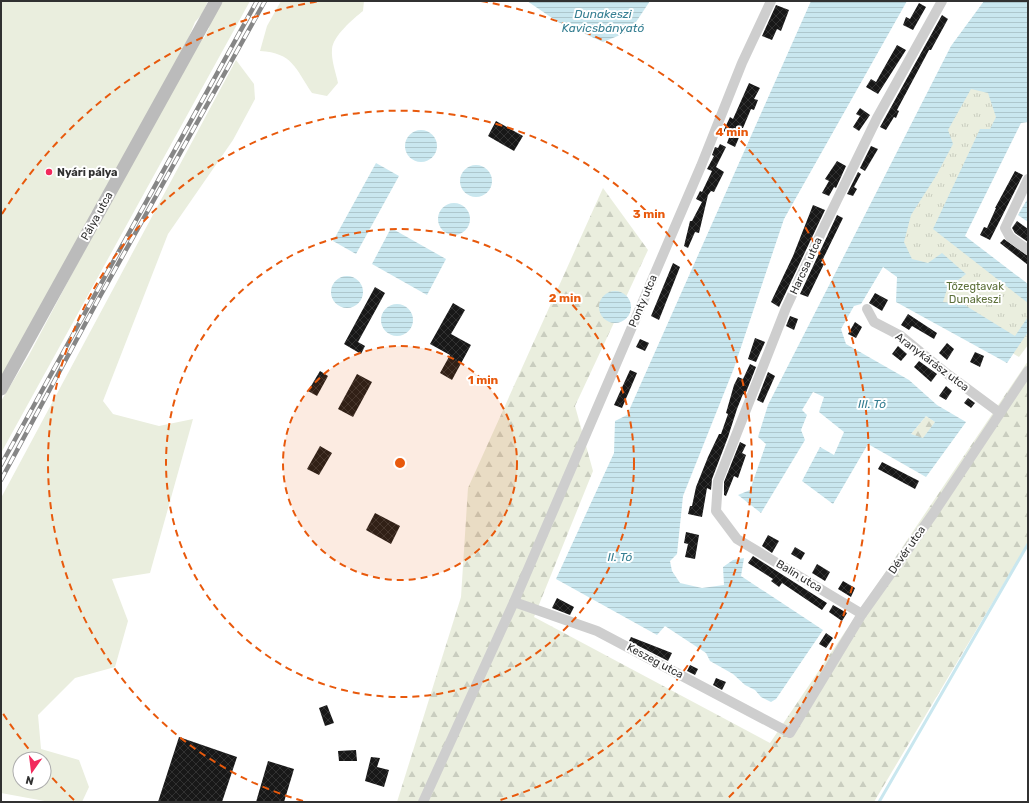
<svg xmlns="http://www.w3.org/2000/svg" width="1029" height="803" font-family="Rubik,sans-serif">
	<defs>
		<pattern id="forest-firs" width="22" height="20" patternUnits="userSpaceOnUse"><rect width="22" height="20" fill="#eaeede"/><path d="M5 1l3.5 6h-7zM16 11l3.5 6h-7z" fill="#c9cdbf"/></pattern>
		<pattern id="park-tufts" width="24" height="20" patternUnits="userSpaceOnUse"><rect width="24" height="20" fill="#eaeede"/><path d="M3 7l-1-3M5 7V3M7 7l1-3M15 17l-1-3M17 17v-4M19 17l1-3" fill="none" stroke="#c9cdbf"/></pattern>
		<pattern id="water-rules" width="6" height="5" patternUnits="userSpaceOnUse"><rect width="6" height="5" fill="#c9e7ef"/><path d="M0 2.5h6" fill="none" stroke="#adc7cd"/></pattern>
		<pattern id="building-cross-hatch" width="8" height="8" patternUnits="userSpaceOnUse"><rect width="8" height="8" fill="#181818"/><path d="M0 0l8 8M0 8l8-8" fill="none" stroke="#313131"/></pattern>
	</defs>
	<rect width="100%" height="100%" fill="#fff"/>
	<g fill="#eaeede" fill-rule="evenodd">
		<path d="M 1,1 L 208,1 L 202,14 L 195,22 L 179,61 L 170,71 L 156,107 L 112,187 L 106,187 C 101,195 100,202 95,211 L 91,212 L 90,220 L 1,391 Z"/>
		<polygon points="216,1 250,1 1,453 1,401 29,355 164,100 195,45 204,38 209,28 211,14"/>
		<path d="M 281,1 L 364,1 L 363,11 C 353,19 333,36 332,49 C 331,60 336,73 338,83 L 327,96 L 312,93 C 295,68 293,53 260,51 L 267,26 Z"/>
		<path d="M 236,60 L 254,84 L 255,99 L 233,140 L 168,234 L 103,401 L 113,414 L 159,426 L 193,419 L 150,573 L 112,579 L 128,621 L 115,667 L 75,678 L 38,715 L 41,749 L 79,760 L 89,787 L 82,802 L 50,802 L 1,793 L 1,498 ZM 20,759 L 44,759 L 44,783 L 20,783 Z"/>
	</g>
	<g fill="url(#forest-firs)">
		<polygon points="603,188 648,250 575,406 593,471 534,617 770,743 1028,361 1028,543 874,802 397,802 461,597 468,488"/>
		<polygon points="926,416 935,422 923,439 911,434"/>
	</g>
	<polygon fill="url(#park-tufts)" points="968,75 1006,109 945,227 1028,293 1028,345 1019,357 930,303 879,241"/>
	<g fill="url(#water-rules)" fill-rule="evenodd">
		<polygon points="527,1 650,1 630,31 603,42 558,22"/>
		<polygon points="811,1 907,1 784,219 734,368 683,496 677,554 670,561 672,571 680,583 702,588 724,585 723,567 733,560 744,558 741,576 823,630 776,699 771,702 761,697 755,690 745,685 733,674 710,661 706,653 665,626 657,635 556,579 614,453 615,421 627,415"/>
		<path d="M 984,1 L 1028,1 L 1028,122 L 1021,123 L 965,236 L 1028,284 L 1028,303 L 933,229 L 980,129 L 990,129 L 996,117 L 988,93 L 971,89 L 948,130 L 953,144 L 936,176 L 911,215 L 904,242 L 912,259 L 928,263 L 942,253 L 966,274 L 947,289 L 943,302 L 963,304 L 1015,336 L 1028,317 L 1028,332 L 1007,363 L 896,302 L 897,277 L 883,267 L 861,304 L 854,306 L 841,329 L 846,344 L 909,380 L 937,405 L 966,422 L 926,477 L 868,444 L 833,504 L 802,481 L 820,447 L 834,455 L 844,432 L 819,412 L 824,397 L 813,392 L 802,410 L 807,415 L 801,430 L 805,440 L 761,513 L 738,495 L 750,490 L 766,444 L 758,437 L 768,405 L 951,46 ZM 926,416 L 935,422 L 923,438 L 911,434 Z"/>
		<circle cx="421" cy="146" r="16"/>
		<polygon points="376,163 399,176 356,254 333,241"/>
		<circle cx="476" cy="181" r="16"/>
		<polygon points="1028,198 1028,222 1018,215"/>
		<circle cx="454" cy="219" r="16"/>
		<polygon points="391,228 446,259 427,295 372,264"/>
		<circle cx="347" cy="292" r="16"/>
		<circle cx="615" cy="307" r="16"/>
		<circle cx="397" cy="320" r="16"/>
	</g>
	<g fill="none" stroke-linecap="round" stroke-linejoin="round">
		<polyline stroke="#c9e7ef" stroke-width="3" points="879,802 1028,544"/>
	</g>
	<g fill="url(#building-cross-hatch)">
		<polygon points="919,3 926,7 913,30 903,25 906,17 910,19"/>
		<polygon points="776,5 789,10 781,31 777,29 772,40 762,36"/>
		<polygon points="942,15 948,19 931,50 929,50 897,110 899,111 896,118 894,117 886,130 880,127"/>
		<polygon points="897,45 906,50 878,94 866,87 871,79 876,82"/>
		<polygon points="749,83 760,88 754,99 758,100 754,110 751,109 735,147 727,143 730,135 723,132 730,117 733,119"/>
		<polygon points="860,108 870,115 859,131 853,127 860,116 856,114"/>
		<polygon points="496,121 523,136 514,151 488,136"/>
		<polygon points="720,144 726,147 716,167 724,172 714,192 711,191 708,195 699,233 695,232 688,248 684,246 690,221 692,221 702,202 696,199 700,191 702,192 712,171 707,169 714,156 712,155 715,147 718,148"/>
		<polygon points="871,146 878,149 865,171 860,168"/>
		<polygon points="837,161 846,166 836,188 834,187 829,196 822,193 829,181 825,179"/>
		<polygon points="1015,171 1023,175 990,240 980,235 984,227 987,228 996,208 995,208"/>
		<polygon points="858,172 861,174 854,187 857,189 853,196 847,194"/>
		<polygon points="813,205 825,210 779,307 771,302 793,256"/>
		<polygon points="837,215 843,218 821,263 824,264 808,297 800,294"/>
		<polygon points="1017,221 1028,229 1028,242 1015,233 1012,228"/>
		<polygon points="1004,239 1028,256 1028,265 1000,243"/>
		<polygon points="673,263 680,267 659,320 651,316"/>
		<polygon points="375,287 385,293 358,342 365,346 361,354 344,344"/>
		<polygon points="875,293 888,300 882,311 869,303"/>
		<polygon points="453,303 465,310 451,334 471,345 452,380 440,373 450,355 430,344"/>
		<polygon points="908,314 937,333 934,339 912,326 909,330 901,325"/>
		<polygon points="790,316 798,319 794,330 786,326"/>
		<polygon points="855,322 862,327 856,338 848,334"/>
		<polygon points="755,338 765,342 756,362 748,359"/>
		<polygon points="640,339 649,343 645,351 636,347"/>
		<polygon points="947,343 954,349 947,360 939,353"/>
		<polygon points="898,346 907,354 901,361 892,354"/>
		<polygon points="975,352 984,356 980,367 970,362"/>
		<polygon points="919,361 937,374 931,382 914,367"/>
		<polygon points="750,364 756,367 745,395 743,394 737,409 728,437 712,479 711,490 707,488 702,517 688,514 690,506 692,506 696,487 708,457 719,434 721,434 728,414 726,413 734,385 738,377 743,379"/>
		<polygon points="630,370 637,373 622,408 614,405"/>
		<polygon points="320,371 328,376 317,396 308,391"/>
		<polygon points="768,372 775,376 763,403 757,400"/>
		<polygon points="357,374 372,382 353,417 338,409"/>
		<polygon points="946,386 952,391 946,400 939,396"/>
		<polygon points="968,398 975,403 971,408 964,403"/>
		<polygon points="740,442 746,445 742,453 746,455 738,478 734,476 726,496 724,495 724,482"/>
		<polygon points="320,446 332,453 319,475 307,469"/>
		<polygon points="882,462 919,481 915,489 878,469"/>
		<polygon points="375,513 400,526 391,544 366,530"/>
		<polygon points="686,532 699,535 695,559 685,557 688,544 684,543"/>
		<polygon points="768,535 779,541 772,553 762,546"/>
		<polygon points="795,547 805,553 801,560 791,554"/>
		<polygon points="753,556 827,603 822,610 782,583 779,587 771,581 773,579 748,563"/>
		<polygon points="817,564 830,572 825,581 812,573"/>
		<polygon points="843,581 855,588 851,597 838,589"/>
		<polygon points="557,598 574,607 570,615 552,608"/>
		<polygon points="833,605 847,613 842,621 829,612"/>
		<polygon points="826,633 833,638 826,648 819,644"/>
		<polygon points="631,637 672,653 668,661 629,641"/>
		<polygon points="690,665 698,669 695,675 687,671"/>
		<polygon points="716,678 726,682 722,690 713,685"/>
		<polygon points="327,705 334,723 325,726 319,708"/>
		<polygon points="179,737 237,757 222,802 158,802"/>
		<polygon points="356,750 357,761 339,761 338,751"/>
		<polygon points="371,757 380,758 377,767 389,770 384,787 365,781"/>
		<polygon points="268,761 294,769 284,802 256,802"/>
	</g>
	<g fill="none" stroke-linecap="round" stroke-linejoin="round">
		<g stroke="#cecece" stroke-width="10">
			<polyline points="1028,179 1005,228 1010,237 1028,250"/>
			<polyline points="867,309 874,322 901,336 946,373 1000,413"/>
			<polyline points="514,602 597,631 790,733 862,614 933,514 1028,371"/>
			<polyline points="862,614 737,539 716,511 718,481 786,308 821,233 877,118 942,1"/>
			<polyline points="423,802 514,602 701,166 742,63 771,1"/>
		</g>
		<polyline stroke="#bbb" stroke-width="13" points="1,389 216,1"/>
		<defs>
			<g id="rail">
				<polyline points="1,465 257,1"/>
				<polyline points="1,480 98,300 265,1"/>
			</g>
		</defs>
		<use href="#rail" stroke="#868686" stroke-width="4.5"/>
		<use href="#rail" stroke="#fff" stroke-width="3" stroke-dasharray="9" stroke-linecap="butt"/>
	</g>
	<circle cx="400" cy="463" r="117" fill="#e8590c" fill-opacity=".12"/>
	<g fill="none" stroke="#e8590c" stroke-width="2" stroke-dasharray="7 5">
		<circle cx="400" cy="463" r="117"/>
		<circle cx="400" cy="463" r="234"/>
		<path d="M303 801A352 352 0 1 1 497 801"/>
		<path d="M74 800A469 469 0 0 1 46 771M36 758A469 469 0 0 1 2 712M2 214A469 469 0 0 1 319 1M481 1A469 469 0 0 1 726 800"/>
	</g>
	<circle fill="#f2295c" stroke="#fff" stroke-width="1.5" cx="49" cy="172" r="4"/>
	<g text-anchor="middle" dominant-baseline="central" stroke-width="4" stroke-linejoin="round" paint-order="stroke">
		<g font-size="11" font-weight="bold" fill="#313131" stroke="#fff" text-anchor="start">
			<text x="57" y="172">Nyári pálya</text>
		</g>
		<g font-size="11" fill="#313131" stroke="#fff">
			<text transform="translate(97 216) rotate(-61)">Pálya utca</text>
			<text transform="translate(806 266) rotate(-65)">Harcsa utca</text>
			<text transform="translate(643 301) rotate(-67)">Ponty utca</text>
			<text transform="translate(932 362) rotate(37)">Aranykárász utca</text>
			<text transform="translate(907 550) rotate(-55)">Dévér utca</text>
			<text transform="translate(799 576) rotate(31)">Balin utca</text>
			<text transform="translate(655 661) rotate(28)">Keszeg utca</text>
		</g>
		<g font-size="11" fill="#5d703a" stroke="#fff">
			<text x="975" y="286">Tőzegtavak<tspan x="975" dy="13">Dunakeszi</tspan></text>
		</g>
		<g font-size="12" font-style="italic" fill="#367f92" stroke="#fff">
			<text x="603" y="14">Dunakeszi<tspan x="603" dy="14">Kavicsbányató</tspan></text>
			<text x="872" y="404">III. Tó</text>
			<text x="620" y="557">II. Tó</text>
		</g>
	</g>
	<circle cx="400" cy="463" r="6" fill="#e8590c" stroke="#fff" stroke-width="2"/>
	<g font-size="12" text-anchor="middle" font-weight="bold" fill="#e8590c" stroke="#fff" stroke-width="4" stroke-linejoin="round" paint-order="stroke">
		<text x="732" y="136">4 min</text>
		<text x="649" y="218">3 min</text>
		<text x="565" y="302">2 min</text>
		<text x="483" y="384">1 min</text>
	</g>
	<rect width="1029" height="803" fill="none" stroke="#313131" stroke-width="4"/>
	<g transform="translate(32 771) rotate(194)"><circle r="19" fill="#ffffff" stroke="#adadad"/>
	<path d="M0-3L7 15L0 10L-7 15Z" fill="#f2295c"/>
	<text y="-6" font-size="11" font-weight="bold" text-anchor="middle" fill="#313131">N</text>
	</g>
</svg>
